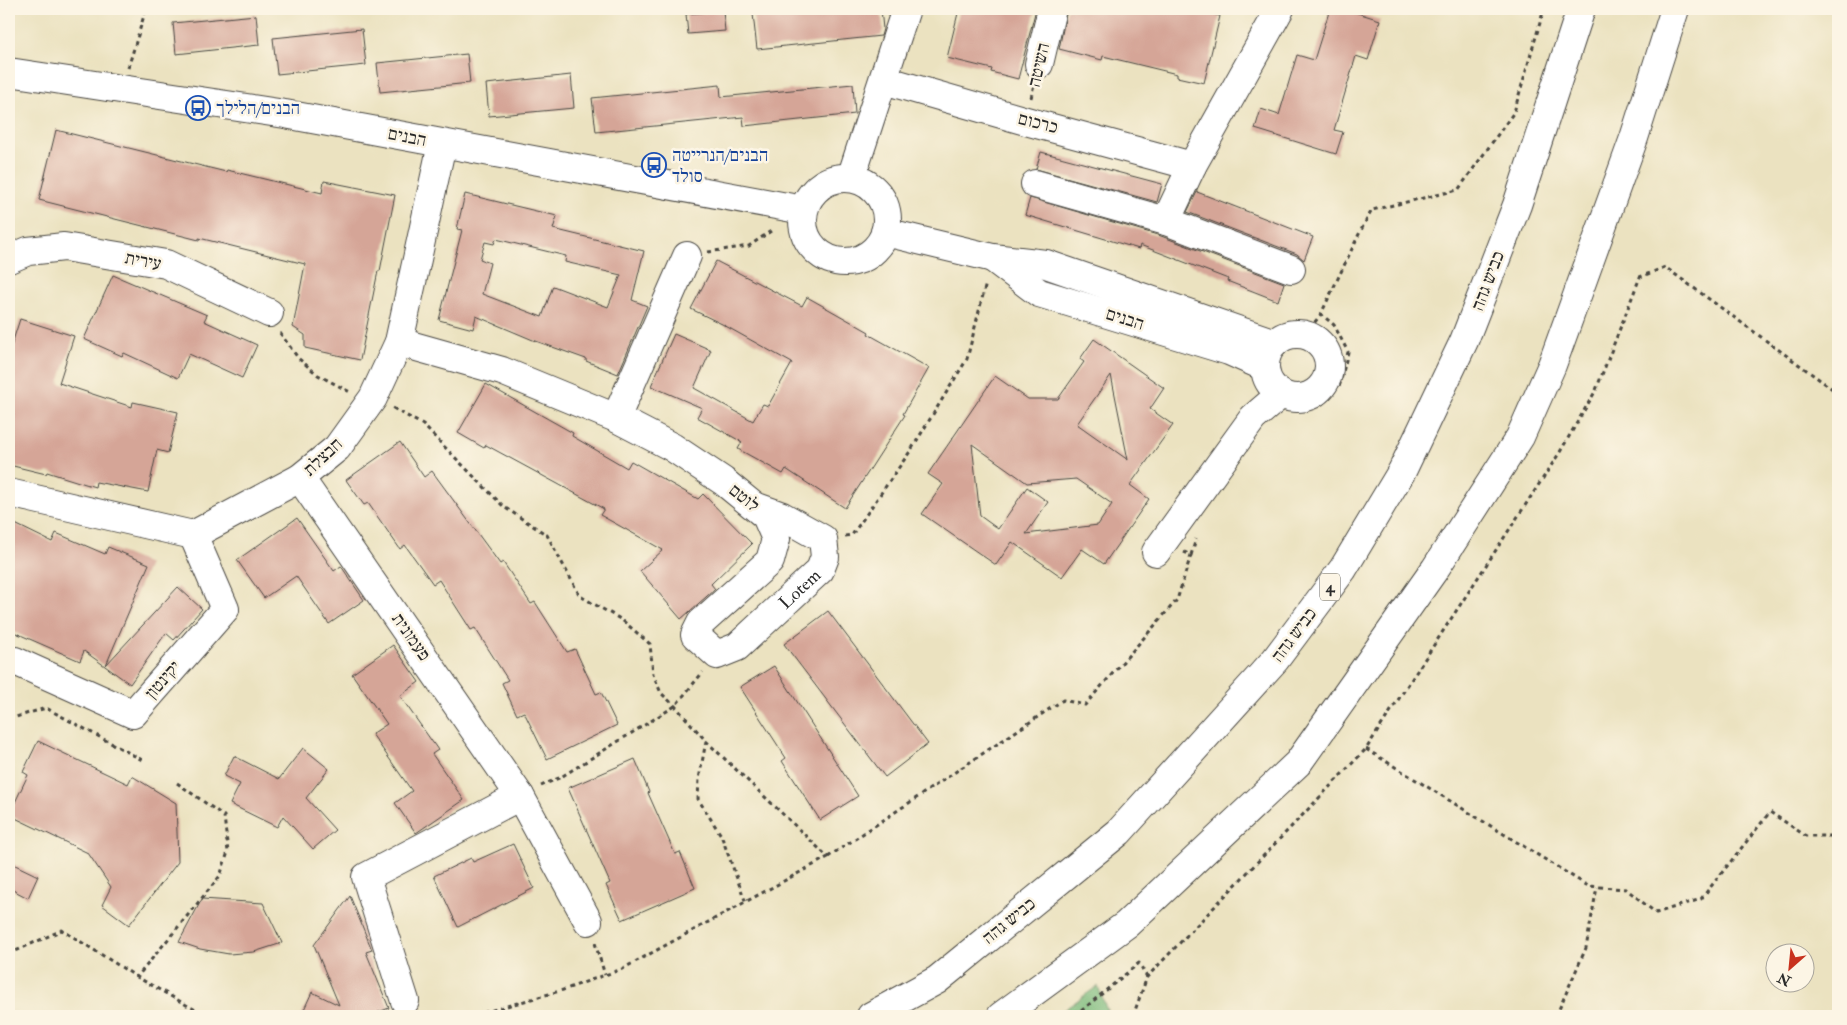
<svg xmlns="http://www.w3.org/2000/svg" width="1847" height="1025" font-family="'IM FELL Double Pica','Frank Ruhl Libre',serif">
	<rect width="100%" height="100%" fill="#fcf5e5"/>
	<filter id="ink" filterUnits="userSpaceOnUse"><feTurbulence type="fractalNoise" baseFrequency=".02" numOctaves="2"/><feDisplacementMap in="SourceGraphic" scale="10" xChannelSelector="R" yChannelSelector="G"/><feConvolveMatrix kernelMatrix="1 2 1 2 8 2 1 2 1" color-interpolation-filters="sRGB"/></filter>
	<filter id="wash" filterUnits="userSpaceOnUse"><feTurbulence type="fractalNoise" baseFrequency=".0096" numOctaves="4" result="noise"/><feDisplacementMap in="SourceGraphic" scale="20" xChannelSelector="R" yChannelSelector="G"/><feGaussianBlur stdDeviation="1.12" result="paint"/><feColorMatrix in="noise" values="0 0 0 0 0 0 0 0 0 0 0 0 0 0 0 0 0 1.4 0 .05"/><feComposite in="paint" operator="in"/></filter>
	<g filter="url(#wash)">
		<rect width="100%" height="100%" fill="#ebe2c0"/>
		<polygon fill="#7bba7a" stroke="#537252" points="1098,986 1109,1016 1055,1016"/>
		<g id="blocks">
			<g fill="#d5a597" fill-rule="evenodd">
				<polygon points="808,9 881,9 883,29 881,36 757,49 753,14"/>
				<polygon points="959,9 1036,9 1018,79 991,72 992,69 947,58"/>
				<polygon points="1067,9 1192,9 1220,16 1204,83 1177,77 1177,74 1103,56 1102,60 1059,49"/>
				<polygon points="1330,9 1345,9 1380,20 1368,60 1356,56 1334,130 1343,132 1336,154 1255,129 1261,109 1279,115 1297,55 1314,60"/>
				<polygon points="723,11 725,31 688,34 686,14"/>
				<polygon points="256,15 259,45 176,54 173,23"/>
				<polygon points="362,29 366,65 277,74 273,38"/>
				<polygon points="467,54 470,83 380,92 377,63"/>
				<polygon points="571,75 574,108 489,116 486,84"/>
				<polygon points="853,84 855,114 744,126 743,117 596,132 592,98 720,85 721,97"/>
				<polygon points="56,130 226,172 227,170 322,193 324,181 395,195 380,271 378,271 360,360 305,348 305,335 293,327 305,264 199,238 199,240 39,200"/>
				<polygon points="1041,152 1162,184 1157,202 1036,169"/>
				<polygon points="1197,192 1313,237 1304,260 1297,254 1187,212"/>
				<path d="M 465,194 L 557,216 L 553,229 L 644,251 L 632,300 L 647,306 L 618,374 L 586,361 L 586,359 L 533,340 L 476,316 L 473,329 L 439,320 L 462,230 L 457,229 ZM 496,239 L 566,256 L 565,262 L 621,275 L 608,307 L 553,286 L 542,317 L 482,294 L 490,263 L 480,259 L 485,242 L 494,244 Z"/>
				<polygon points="1030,198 1161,236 1284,283 1278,301 1227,281 1228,279 1140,245 1139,249 1025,215"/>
				<polygon points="716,261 802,306 807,297 869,332 868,334 929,368 903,414 905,415 845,508 786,469 783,474 738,449 742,442 697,417 702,408 651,386 674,334 711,350 694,388 753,421 763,404 768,406 792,363 722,324 691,309"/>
				<polygon points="113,275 207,315 204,321 257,345 242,378 189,354 178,378 124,353 122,356 84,339"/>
				<polygon points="20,319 74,336 59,383 132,407 133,402 178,412 168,453 157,450 148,492 96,482 95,487 47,472 46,474 9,465 9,353"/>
				<path d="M 1094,339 L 1164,388 L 1150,409 L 1173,425 L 1130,485 L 1149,499 L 1104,564 L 1082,549 L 1062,577 L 1012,542 L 996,565 L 922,514 L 943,484 L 928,474 L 995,376 L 1028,399 L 1058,399 L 1084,362 L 1080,359 ZM 1111,375 L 1128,460 L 1077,424 ZM 972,444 L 1027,483 L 1076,479 L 1112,504 L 1098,525 L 1026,534 L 1048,502 L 1027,487 L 998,529 L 980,516 Z"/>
				<polygon points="486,384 573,433 572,436 627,468 631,461 698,499 703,494 752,544 711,584 715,589 681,619 640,571 663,550 600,515 604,509 486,445 484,448 458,433"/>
				<polygon points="400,442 424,477 432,471 500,564 503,562 531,604 535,602 567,652 575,649 596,694 601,692 617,725 547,759 524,712 517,715 502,683 508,680 475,628 471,630 439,580 433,584 405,545 400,549 368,503 364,505 346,480"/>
				<polygon points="297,518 334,571 341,566 364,600 329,624 296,576 264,598 237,560"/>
				<polygon points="9,521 52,542 56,533 105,554 108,547 149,564 106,665 178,587 202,609 174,640 166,633 130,684 84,651 80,661 9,630"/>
				<polygon points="828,611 928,744 885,777 784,644"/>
				<polygon points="393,645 419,682 400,696 438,750 432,754 464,800 416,833 395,803 412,791 372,734 387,724 352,674"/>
				<polygon points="774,666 858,796 820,820 782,761 786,758 740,687"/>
				<polygon points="38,741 128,784 132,776 176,803 178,862 129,925 102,905 111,887 88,853 9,815 28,775 23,772"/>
				<polygon points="303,748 329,769 306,798 335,830 313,849 283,816 277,827 230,804 240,784 224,776 234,756 279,779"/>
				<polygon points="635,759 649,792 648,793 675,854 680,852 695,888 622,920 606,885 610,883 568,788"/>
				<polygon points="513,844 534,888 458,927 434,876 471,858 473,862"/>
				<polygon points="9,862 38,876 28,898 9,888"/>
				<polygon points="350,896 372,950 366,952 389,1008 369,1016 301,1016 312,992 339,1005 314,945"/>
				<polygon points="202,899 263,903 282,943 254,952 229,954 200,949 179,942"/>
			</g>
		</g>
	</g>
	<g filter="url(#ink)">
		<use href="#blocks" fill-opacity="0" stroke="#484641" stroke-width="1"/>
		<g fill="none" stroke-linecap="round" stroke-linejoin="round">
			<defs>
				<g id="minor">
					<polyline points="1039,64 1052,9"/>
					<polyline points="9,72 285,114 803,210"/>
					<polyline points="884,80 1026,121 1192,166 1280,9"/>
					<polyline points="851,178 906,9"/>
					<circle cx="845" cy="220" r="42"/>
					<polyline points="1035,184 1166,221 1291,269"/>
					<polyline points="1166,221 1192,166"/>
					<polyline points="885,232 993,258 1046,264 1275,343"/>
					<polyline points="9,259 28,251 64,247 166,264 269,313"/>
					<polyline points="994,259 1039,293 1229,351 1265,367"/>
					<circle cx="1297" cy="366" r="32"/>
					<path id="s1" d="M 399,342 L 502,371 L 616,418 L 672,447 L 723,481 L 766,516 L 776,539 L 770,561 L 701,623 L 695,635 L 717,655 L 737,647 L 820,570 L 825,557 L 823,539 L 782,516 L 754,506"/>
					<polyline points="616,418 687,256"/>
					<polyline points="300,478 520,796 588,921"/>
					<polyline points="9,493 193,535 300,478 337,448 373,398 399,342 442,144"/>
					<polyline points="1156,552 1253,418 1281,394"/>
					<polyline points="15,661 133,714 225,609 193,535"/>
					<polyline points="405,1001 366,877 520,796"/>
				</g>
				<g id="highway">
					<polyline points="871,1016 937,980 1119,832 1275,660 1343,569 1402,471 1464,341 1517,205 1581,9"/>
					<polyline points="1001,1016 1127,924 1298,763 1435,569 1520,437 1552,365 1634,138 1675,9"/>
				</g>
			</defs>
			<use href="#minor" stroke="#484641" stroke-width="30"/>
			<use href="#highway" stroke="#484641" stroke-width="30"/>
			<g stroke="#484641" stroke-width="3" stroke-dasharray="4 4" stroke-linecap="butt">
				<polyline points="128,68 146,9"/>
				<polyline points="1031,98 1034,84"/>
				<polyline points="708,252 749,246 774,229"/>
				<polyline points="280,333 298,358 318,375 350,392"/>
				<polyline points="1305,335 1321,314 1360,232 1372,210 1458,190 1514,112 1544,9"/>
				<polyline points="393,408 423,425 504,507 547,535 580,596 622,620 650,644 653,674 661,693 675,706 706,741 828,857 622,969 563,990 472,1016"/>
				<polyline points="1299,409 1323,403 1340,384 1348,352 1334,325 1321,314"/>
				<polyline points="845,536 852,535 911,450 967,359 986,283"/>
				<polyline points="1191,555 1196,539"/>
				<polyline points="9,719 46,708 144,761"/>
				<polyline points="706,741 699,779 698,799 721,835 746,903"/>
				<polyline points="1366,749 1588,886 1626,889 1656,913 1701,899 1770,812 1806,836 1838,836"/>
				<polyline points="177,783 224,816 228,852 220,876 137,977 206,1016"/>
				<polyline points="541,786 561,777 675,706 703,672"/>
				<polyline points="828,857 1063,700 1085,705 1177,600 1191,555 1184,552"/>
				<polyline points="595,943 605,975"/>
				<polyline points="9,954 62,930 137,977"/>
				<polyline points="1075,1016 1139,963 1147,977"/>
				<polyline points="1133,1016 1147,977 1366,749 1560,452 1596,390 1640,277 1665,267 1838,393"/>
				<polyline points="1556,1016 1586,948 1597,887"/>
			</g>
			<use href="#minor" stroke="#fff" stroke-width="28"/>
			<use href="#highway" stroke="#fff" stroke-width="28"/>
		</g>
	</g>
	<defs>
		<symbol id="bus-ring" viewBox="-11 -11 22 22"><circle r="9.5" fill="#fcf5e5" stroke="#1a4fb4" stroke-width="1.5"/><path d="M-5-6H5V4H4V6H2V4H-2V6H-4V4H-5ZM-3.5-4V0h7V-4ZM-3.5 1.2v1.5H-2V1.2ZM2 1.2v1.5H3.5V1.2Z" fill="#1a4fb4"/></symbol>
	</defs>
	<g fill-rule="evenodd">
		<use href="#bus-ring" x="184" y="94" width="28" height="28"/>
		<use href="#bus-ring" x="640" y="151" width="28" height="28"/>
	</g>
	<g text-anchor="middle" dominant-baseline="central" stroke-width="5" stroke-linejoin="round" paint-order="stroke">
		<rect fill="#fcf5e5" stroke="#6a6863" stroke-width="1" x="1320" y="573.5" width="20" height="27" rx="4"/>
		<g font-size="16" font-weight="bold" fill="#2b2b2b">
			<text x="1330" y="587">4</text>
		</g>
		<g font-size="18" fill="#2b2b2b" stroke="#fcf5e5">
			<text transform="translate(1039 65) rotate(-77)">השיטה</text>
			<text transform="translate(1038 123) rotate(14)">כרכום</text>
			<text transform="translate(407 137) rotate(11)">הבנים</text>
			<text transform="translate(143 261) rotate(11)">עירית</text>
			<text transform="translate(1488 281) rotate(-69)">כביש גהה</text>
			<text transform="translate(1125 319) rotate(17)">הבנים</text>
			<text transform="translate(323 457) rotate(-43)">חבצלת</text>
			<text transform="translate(744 498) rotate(39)">לוטם</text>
			<text stroke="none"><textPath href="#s1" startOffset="701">Lotem</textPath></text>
			<text transform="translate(1294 635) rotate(-53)">כביש גהה</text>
			<text transform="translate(411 637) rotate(55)">פעמונית</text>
			<text transform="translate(163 680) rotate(-49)">יקינטון</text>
			<text transform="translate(1009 921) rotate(-39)">כביש גהה</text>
		</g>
		<g font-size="18" fill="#164399" stroke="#fcf5e5" text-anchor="start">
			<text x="216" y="108">הבנים/הלילך</text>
			<text x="672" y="155">הבנים/הנרייטה<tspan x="672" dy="21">סולד</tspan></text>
		</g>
	</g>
	<rect width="1847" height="1025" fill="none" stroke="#fcf5e5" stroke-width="30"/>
	<g transform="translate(1790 968) rotate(207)"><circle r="24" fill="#fcf5e5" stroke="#a8a49b"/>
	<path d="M0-4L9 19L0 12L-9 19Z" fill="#c8321e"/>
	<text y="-8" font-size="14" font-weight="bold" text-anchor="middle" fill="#2b2b2b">N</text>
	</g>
</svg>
